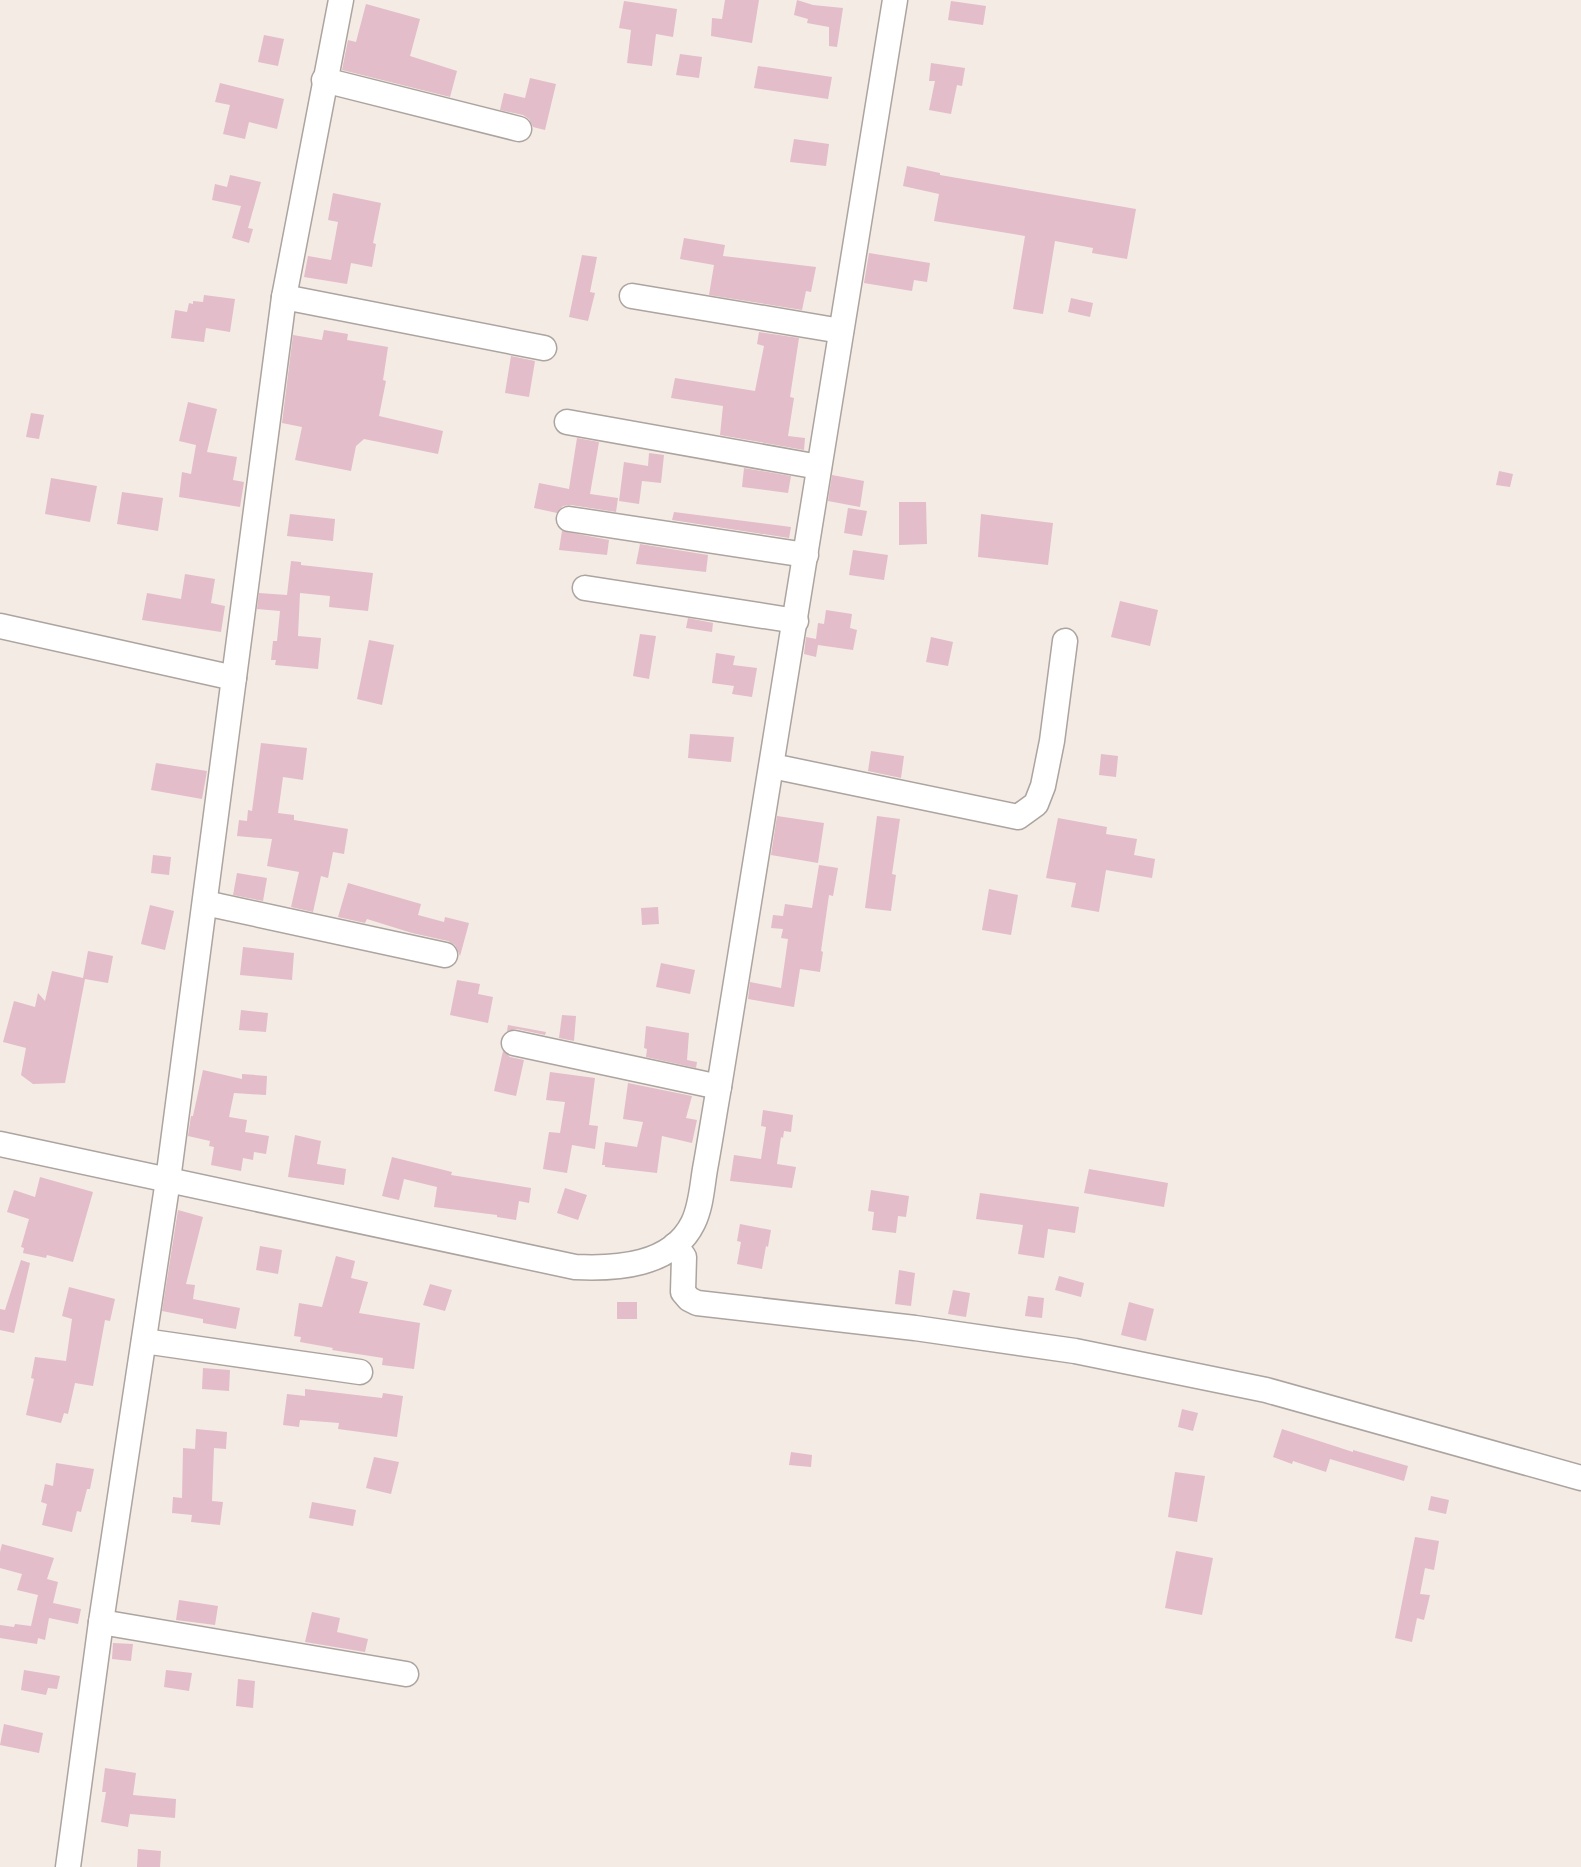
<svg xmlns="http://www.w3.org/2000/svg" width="1581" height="1867" font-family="Jost,sans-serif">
	<rect width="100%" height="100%" fill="#f4ebe5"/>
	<g fill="#e3bdc9">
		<polygon points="725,0 759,0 752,43 711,36 712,18 722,19"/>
		<polygon points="797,0 813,5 843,8 837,47 829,46 829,27 807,23 808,19 794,15"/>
		<polygon points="624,1 677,9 673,37 656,34 652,66 627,63 631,30 619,28"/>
		<polygon points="951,1 986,6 983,25 948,20"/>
		<polygon points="366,4 420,19 410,56 457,71 450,97 342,70 348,40 356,42"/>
		<polygon points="264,35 284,39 278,66 258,62"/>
		<polygon points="680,54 702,57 699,78 676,75"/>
		<polygon points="931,63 965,68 962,86 957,85 951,114 929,110 935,81 929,81"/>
		<polygon points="758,66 832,77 828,99 754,88"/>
		<polygon points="530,78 556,84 545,130 533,127 529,119 523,115 500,110 504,93 525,98"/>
		<polygon points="220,83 284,99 277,129 249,122 245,139 223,134 230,105 215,102"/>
		<polygon points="794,139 829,144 826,166 790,162"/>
		<polygon points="907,166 940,173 940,175 1136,209 1127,259 1092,253 1093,248 1055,241 1043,314 1013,309 1025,236 934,221 939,194 903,186"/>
		<polygon points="230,175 261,182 248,228 253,229 249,243 232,238 241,206 212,200 215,184 227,187"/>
		<polygon points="333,193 381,203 373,243 376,244 372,267 351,263 347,284 304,277 308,256 331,260 338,222 328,220"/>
		<polygon points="684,238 725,245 723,256 816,267 811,292 806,291 802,310 709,295 714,265 680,259"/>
		<polygon points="869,253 930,263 927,282 914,280 912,291 864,283"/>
		<polygon points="582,255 597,257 590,292 595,293 588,321 569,317"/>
		<polygon points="204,295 235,299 230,332 206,328 204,342 171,338 175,310 187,312 189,303 193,304 193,301 203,302"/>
		<polygon points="1071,298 1093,303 1090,317 1068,312"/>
		<polygon points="324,330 348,334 347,340 388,347 383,380 386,381 379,416 443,431 438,454 364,439 356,446 351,471 295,460 302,427 282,423 293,335 322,340"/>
		<polygon points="759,332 799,338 790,397 794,398 788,436 805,438 804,450 720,435 723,406 671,398 675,378 755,391 764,346 757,344"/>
		<polygon points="511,356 535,361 529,397 505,393"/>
		<polygon points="188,402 217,409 207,452 237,457 233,480 244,482 240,507 179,497 182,472 191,474 196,445 179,441"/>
		<polygon points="31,413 44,415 39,439 26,437"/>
		<polygon points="577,438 599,442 590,494 618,498 616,512 571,505 563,506 557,513 534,508 539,483 569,489"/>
		<polygon points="649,453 664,455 661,483 642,481 639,504 619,501 624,462 648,466"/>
		<polygon points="744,468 791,476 788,493 742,487"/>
		<polygon points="1499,471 1513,474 1510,487 1496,485"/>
		<polygon points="832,475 864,481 860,507 828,501"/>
		<polygon points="51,478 97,486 90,522 45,514"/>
		<polygon points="122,492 163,498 158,531 117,524"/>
		<polygon points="899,502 926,502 927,544 899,545"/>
		<polygon points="848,508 867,511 862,536 844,533"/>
		<polygon points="674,512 791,527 789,538 672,520"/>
		<polygon points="290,514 335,519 333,541 287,536"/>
		<polygon points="981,514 1053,523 1048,565 978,557"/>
		<polygon points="562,531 609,540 607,555 559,550"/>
		<polygon points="640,544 708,555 706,572 636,564"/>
		<polygon points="853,550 888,555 884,580 849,575"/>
		<polygon points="291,561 301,562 301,565 373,573 368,611 329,607 330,596 300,593 298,636 321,638 318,669 275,665 276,660 271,660 273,641 277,641 280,611 257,609 259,593 287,595"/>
		<polygon points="185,574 215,579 211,603 225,606 221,632 142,620 147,593 181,599"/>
		<polygon points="1120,601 1158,610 1150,646 1111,637"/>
		<polygon points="826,610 852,614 850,628 857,630 853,650 818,645 816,657 804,654 806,637 816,639 818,623 824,624"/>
		<polygon points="688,618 713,623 712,632 686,628"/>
		<polygon points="640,634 656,636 649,679 633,676"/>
		<polygon points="931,637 953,642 948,666 926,662"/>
		<polygon points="369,640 394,645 382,705 357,699"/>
		<polygon points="716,653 735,656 733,665 757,668 752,697 732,694 734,686 712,683"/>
		<polygon points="690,734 734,737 731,762 688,758"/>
		<polygon points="261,743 307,748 303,780 283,777 278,813 294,815 294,820 348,829 344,854 333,852 328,878 321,876 313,912 291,907 299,872 267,866 272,839 237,836 239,820 247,821 248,810 252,811"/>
		<polygon points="871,751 904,756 901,778 868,771"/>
		<polygon points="1101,754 1118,756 1116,777 1099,775"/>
		<polygon points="156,763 207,771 202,799 151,790"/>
		<polygon points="777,816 824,823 818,863 771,855"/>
		<polygon points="877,816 900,819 892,874 896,875 891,911 865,908"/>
		<polygon points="1058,818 1107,827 1106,834 1137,839 1134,855 1155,859 1152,878 1106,870 1099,912 1071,907 1076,883 1046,878"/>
		<polygon points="153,855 171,857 169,875 151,873"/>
		<polygon points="819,865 838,868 833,896 829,895 821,951 823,952 820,972 800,969 794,1007 748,999 750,982 781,988 788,939 781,938 783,929 771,928 773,915 783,916 785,904 812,908"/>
		<polygon points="237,873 267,878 263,901 233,895"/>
		<polygon points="348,883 421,904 418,915 444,922 445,917 469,923 460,956 455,945 448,941 412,933 367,919 365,923 338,917"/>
		<polygon points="989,889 1018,895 1011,935 982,930"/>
		<polygon points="150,905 174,911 165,950 141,944"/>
		<polygon points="658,907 659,924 642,925 641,908"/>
		<polygon points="243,947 294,953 292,980 240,975"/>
		<polygon points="88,951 113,956 108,983 85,979 65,1083 33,1084 21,1075 26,1048 3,1042 14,1001 35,1007 38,993 45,1001 52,971 83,978"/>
		<polygon points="661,963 695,970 690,994 656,987"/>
		<polygon points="457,980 480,984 478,994 493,997 488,1023 450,1015"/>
		<polygon points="241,1010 268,1013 266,1032 239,1030"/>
		<polygon points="562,1015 576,1016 574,1041 559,1038"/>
		<polygon points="508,1025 546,1032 545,1035 517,1029 507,1031"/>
		<polygon points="646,1026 689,1033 687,1060 697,1062 696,1068 646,1057 647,1049 644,1048"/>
		<polygon points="503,1051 510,1057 524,1060 516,1096 494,1091"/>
		<polygon points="203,1070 242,1079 242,1074 267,1076 266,1095 234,1093 229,1117 247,1120 245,1132 269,1136 266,1154 254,1152 253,1160 243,1158 241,1171 211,1165 214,1147 209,1146 210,1141 188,1136 191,1116 193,1116"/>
		<polygon points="550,1072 595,1078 589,1125 598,1126 595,1149 572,1145 567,1173 543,1169 549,1132 560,1133 565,1102 546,1100"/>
		<polygon points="628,1083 692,1096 686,1118 697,1120 692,1143 662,1136 657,1173 605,1167 605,1165 602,1165 605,1142 637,1147 643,1122 623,1119"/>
		<polygon points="763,1110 793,1115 791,1132 784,1131 783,1138 781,1137 777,1164 796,1167 792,1188 730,1181 734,1155 761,1159 766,1127 761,1126"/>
		<polygon points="295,1135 321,1141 317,1164 346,1169 344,1185 288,1177"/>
		<polygon points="392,1157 452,1172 451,1175 531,1188 529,1203 519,1201 516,1220 497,1217 497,1215 434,1207 437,1187 404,1179 399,1200 382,1196"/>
		<polygon points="1089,1169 1168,1183 1164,1207 1084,1193"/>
		<polygon points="40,1177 93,1192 73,1262 47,1255 46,1258 23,1253 24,1248 21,1247 29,1219 7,1212 14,1190 35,1197"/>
		<polygon points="565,1188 587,1195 578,1220 557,1213"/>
		<polygon points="871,1190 909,1196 906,1217 898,1216 896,1233 872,1230 874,1212 868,1211"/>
		<polygon points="980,1193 1079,1207 1075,1233 1048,1229 1044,1258 1018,1254 1023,1225 976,1219"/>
		<polygon points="178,1210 203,1217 186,1284 195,1285 193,1299 240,1308 236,1329 203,1323 203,1319 162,1311"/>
		<polygon points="740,1224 771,1230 768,1247 766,1246 762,1269 737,1264 741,1242 737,1241"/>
		<polygon points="260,1246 282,1250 278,1274 256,1270"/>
		<polygon points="336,1256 355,1261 351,1278 368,1282 359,1313 420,1323 414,1369 382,1365 383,1358 332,1350 333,1348 300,1342 301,1337 294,1336 299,1303 322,1307"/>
		<polygon points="21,1260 30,1263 14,1333 0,1330 0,1309 5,1310"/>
		<polygon points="899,1270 915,1273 911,1306 895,1304"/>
		<polygon points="1059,1276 1084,1283 1081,1297 1055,1290"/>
		<polygon points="430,1284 452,1290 445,1311 423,1305"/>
		<polygon points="69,1287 115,1299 110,1321 105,1320 93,1386 75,1383 68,1414 64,1413 61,1423 26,1415 34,1379 31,1378 35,1357 66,1361 72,1319 62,1316"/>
		<polygon points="953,1290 970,1293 966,1317 948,1314"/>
		<polygon points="1028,1296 1044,1298 1042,1318 1025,1316"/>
		<rect x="617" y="1302" width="20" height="17"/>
		<polygon points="1129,1302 1154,1309 1146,1341 1121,1335"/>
		<polygon points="203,1368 230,1370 229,1391 202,1389"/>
		<polygon points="305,1389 382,1398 383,1393 403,1396 397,1437 338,1429 339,1423 300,1420 299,1427 283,1425 287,1394 305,1396"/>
		<polygon points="1182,1409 1198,1413 1193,1431 1178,1427"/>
		<polygon points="196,1429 227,1432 226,1449 214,1448 212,1501 223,1502 220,1525 191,1522 192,1515 172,1513 173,1497 182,1498 183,1448 195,1449"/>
		<polygon points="1282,1429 1353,1452 1353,1450 1408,1466 1404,1481 1330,1459 1326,1472 1293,1461 1292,1464 1273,1457"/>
		<polygon points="791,1452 812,1455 811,1467 789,1465"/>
		<polygon points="374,1457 399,1462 391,1494 366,1488"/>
		<polygon points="56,1463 94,1469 90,1489 87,1489 81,1512 77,1511 72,1532 42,1525 47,1504 41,1502 45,1484 53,1486"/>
		<polygon points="1175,1472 1205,1476 1197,1522 1168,1517"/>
		<polygon points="1431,1496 1449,1500 1446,1514 1428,1510"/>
		<polygon points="312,1502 356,1510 353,1526 309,1518"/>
		<polygon points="1415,1537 1439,1541 1434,1570 1425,1568 1420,1594 1430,1595 1424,1620 1417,1618 1412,1642 1395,1638"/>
		<polygon points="2,1544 54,1558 47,1579 58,1582 53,1603 81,1609 78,1624 49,1618 45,1640 38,1638 37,1644 0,1638 0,1625 14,1627 15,1624 31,1626 38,1595 17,1590 22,1574 0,1568 0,1552"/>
		<polygon points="1176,1551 1213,1558 1202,1615 1165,1608"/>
		<polygon points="179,1600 218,1606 215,1625 176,1620"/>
		<polygon points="312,1612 340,1618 337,1632 368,1639 365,1652 305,1642"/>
		<polygon points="113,1643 133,1644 131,1661 112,1659"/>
		<polygon points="24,1670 60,1676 57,1689 48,1688 46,1695 21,1690"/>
		<polygon points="166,1670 192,1673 189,1691 164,1687"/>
		<polygon points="238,1679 255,1681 253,1708 236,1706"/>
		<polygon points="4,1724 43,1733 39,1753 0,1745"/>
		<polygon points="105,1768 136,1773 133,1795 176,1799 175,1818 130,1814 128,1827 101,1822 106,1792 102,1792"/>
		<polygon points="138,1849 161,1851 160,1867 137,1867"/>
	</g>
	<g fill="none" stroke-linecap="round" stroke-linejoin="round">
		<defs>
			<g id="minor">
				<polyline points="324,80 519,129"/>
				<polyline points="632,296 841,331"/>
				<polyline points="284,297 544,348"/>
				<polyline points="567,422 819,467"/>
				<polyline points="569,519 806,555"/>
				<polyline points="585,588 796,621"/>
				<polyline points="0,626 234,678"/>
				<polyline points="772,766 1018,817 1036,804 1043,786 1052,741 1065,641"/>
				<polyline points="205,903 445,955"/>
				<polyline points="514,1043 719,1087"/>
				<path d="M 0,1144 L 575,1267 C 616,1269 672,1266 693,1223 C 701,1207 702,1187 705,1169 C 710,1142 714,1115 719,1087 L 895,0"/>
				<polyline points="675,1245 684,1257 683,1292 689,1299 697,1303 915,1328 1075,1351 1266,1390 1581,1478"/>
				<polyline points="144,1341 360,1372"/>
				<polyline points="101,1622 406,1674"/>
				<polyline points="68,1867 101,1622 168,1180 284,297 341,0"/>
			</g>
		</defs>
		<use href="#minor" stroke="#aca49f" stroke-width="27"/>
		<use href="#minor" stroke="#fff" stroke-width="24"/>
	</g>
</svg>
